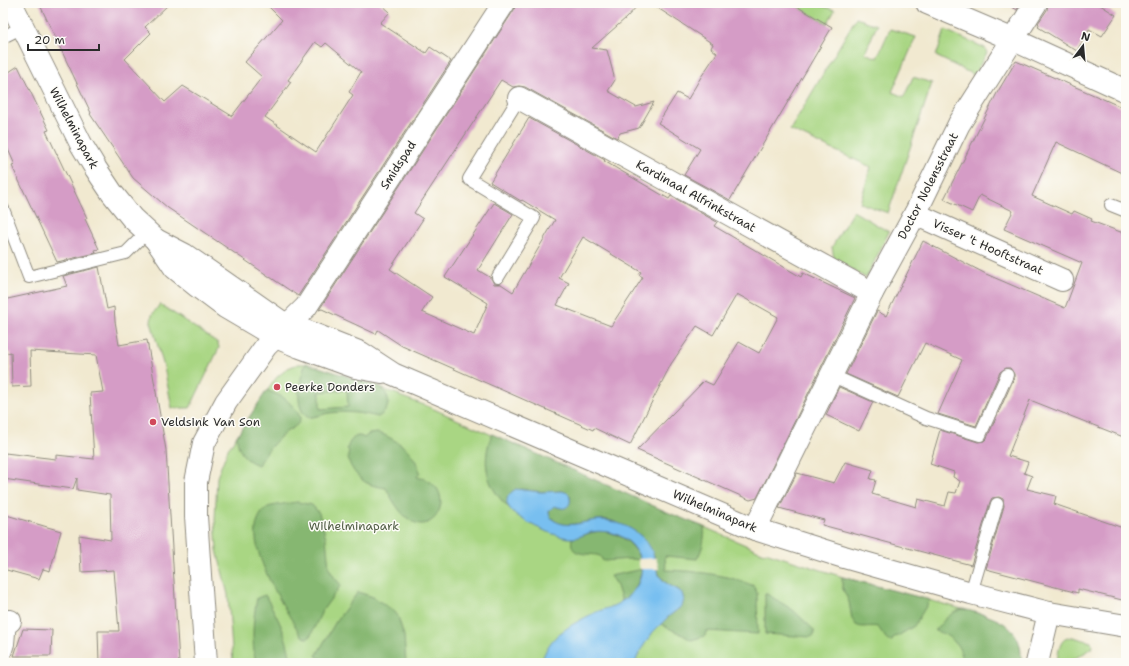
<svg xmlns="http://www.w3.org/2000/svg" width="1129" height="666" font-family="'Shantell Sans',sans-serif">
	<rect width="100%" height="100%" fill="#fdfcf7"/>
	<filter id="ink" filterUnits="userSpaceOnUse"><feTurbulence type="fractalNoise" baseFrequency=".025" numOctaves="2"/><feDisplacementMap in="SourceGraphic" scale="8" xChannelSelector="R" yChannelSelector="G"/><feConvolveMatrix kernelMatrix="1 2 1 2 8 2 1 2 1" color-interpolation-filters="sRGB"/></filter>
	<filter id="wash" filterUnits="userSpaceOnUse"><feTurbulence type="fractalNoise" baseFrequency=".012" numOctaves="4" result="noise"/><feDisplacementMap in="SourceGraphic" scale="16" xChannelSelector="R" yChannelSelector="G"/><feGaussianBlur stdDeviation="0.9" result="paint"/><feColorMatrix in="noise" values="0 0 0 0 0 0 0 0 0 0 0 0 0 0 0 0 0 1.4 0 .05"/><feComposite in="paint" operator="in"/></filter>
	<g filter="url(#wash)">
		<rect width="100%" height="100%" fill="#f1e9d0"/>
		<g fill="#a9d683" stroke="#6a8057">
			<polygon points="791,3 812,3 835,10 827,24"/>
			<polygon points="856,18 877,25 865,53 877,58 890,29 916,37 892,92 904,97 913,77 932,83 888,213 860,203 871,167 790,130"/>
			<polygon points="945,30 985,48 987,53 974,75 936,56"/>
			<polygon points="853,211 889,232 866,278 834,259 832,247"/>
			<polygon points="160,304 218,343 219,348 190,408 172,408 164,367 151,322 152,315"/>
			<polygon points="298,364 307,364 400,395 399,396 427,406 669,514 704,527 764,553 765,552 843,577 988,616 1016,663 233,663 228,595 217,550 215,520 217,477 228,449 267,391 277,377 288,368"/>
			<path d="M 1073,637 L 1091,642 L 1092,645 L 1091,649 L 1067,663 L 1060,663 L 1057,661 C 1059,650 1059,637 1073,637 Z"/>
		</g>
		<g fill="#86b771" stroke="#58714e" fill-rule="evenodd">
			<path d="M 306,363 L 381,387 C 391,397 391,410 378,417 C 362,413 346,411 329,413 C 322,414 315,418 307,417 C 293,406 300,377 306,363 ZM 347,390 L 348,407 L 320,409 L 320,393 L 319,394 L 319,392 Z"/>
			<path d="M 267,390 C 272,393 278,394 284,398 C 289,402 301,413 300,420 C 299,425 291,429 286,432 C 275,441 265,453 258,465 C 244,460 237,450 237,436 Z"/>
			<path d="M 378,433 C 383,434 387,436 392,439 C 407,447 415,456 420,472 L 417,477 C 460,485 437,539 410,520 C 399,513 392,499 386,488 C 380,487 373,486 367,483 C 358,479 344,461 349,451 L 347,449 C 349,441 356,432 364,438 L 369,434 Z"/>
			<path d="M 492,434 L 674,515 L 704,527 C 705,539 703,548 697,559 L 665,556 L 666,570 C 695,571 727,574 754,586 L 757,593 L 758,634 L 706,631 L 705,636 L 691,640 C 681,633 671,630 661,624 L 668,617 L 682,606 L 679,590 C 667,585 659,579 656,565 C 655,562 654,556 653,553 C 651,549 620,526 615,522 C 596,512 561,538 549,514 L 550,509 L 554,506 L 561,508 L 570,502 L 570,496 L 565,492 L 562,491 L 541,492 L 520,489 L 509,507 L 512,510 C 487,490 480,464 492,434 Z"/>
			<path d="M 298,502 L 312,505 L 319,513 L 326,538 L 329,568 L 334,577 L 341,585 L 322,611 L 310,637 L 307,638 L 303,637 L 300,634 C 285,607 232,532 268,507 C 270,506 295,502 298,502 Z"/>
			<path d="M 601,531 C 619,533 634,542 640,560 L 631,559 L 603,561 L 600,556 L 597,555 C 583,553 569,556 572,538 L 594,532 Z"/>
			<path d="M 642,569 C 639,584 634,593 622,602 L 617,586 L 610,576 Z"/>
			<path d="M 842,577 L 930,600 L 914,626 L 898,636 L 894,637 L 892,641 L 888,641 L 878,627 C 870,625 863,629 856,625 L 852,619 L 849,602 L 842,587 Z"/>
			<polygon points="358,592 373,597 394,611 398,616 404,636 406,663 329,663 316,656 335,623"/>
			<polygon points="765,594 767,594 793,610 814,630 814,635 811,637 765,634"/>
			<path d="M 265,595 C 279,620 287,634 291,663 L 256,663 C 251,641 253,619 257,598 Z"/>
			<path d="M 963,609 C 994,617 1024,623 1021,663 L 963,663 C 962,646 951,635 935,631 C 943,621 950,612 963,609 Z"/>
		</g>
		<path fill="#78bff0" stroke="#52758e" d="M 516,489 L 541,492 L 562,491 L 568,493 C 571,498 572,505 565,508 C 562,509 558,507 554,506 L 549,511 C 549,516 551,518 555,521 C 570,529 583,521 598,520 C 603,520 608,520 613,522 C 629,525 647,537 653,553 C 656,562 655,572 662,579 C 667,586 676,587 682,593 L 684,600 L 682,606 L 668,617 L 653,632 L 640,651 L 635,663 L 541,663 C 545,650 551,639 563,631 C 572,624 584,618 594,613 C 603,609 614,607 622,601 C 636,592 645,576 640,560 C 637,547 626,537 613,533 C 604,531 595,530 586,534 C 581,536 577,538 572,538 C 558,539 510,518 507,503 C 506,496 511,492 516,489 Z"/>
		<polygon fill="#f1e9d0" points="656,558 659,569 640,569 638,559"/>
		<g id="blocks">
			<g fill="#d59cc6" fill-rule="evenodd">
				<path d="M 39,3 L 170,3 L 145,27 L 151,33 L 125,59 L 165,102 L 183,86 L 232,116 L 262,77 L 245,62 L 282,20 L 265,3 L 380,3 L 390,12 L 380,23 L 426,53 L 430,47 L 451,61 L 298,296 L 168,208 L 133,178 L 90,114 L 91,113 ZM 315,42 L 322,47 L 326,43 L 361,72 L 349,92 L 353,95 L 316,152 L 265,117 L 291,82 L 288,80 Z"/>
				<path d="M 516,3 L 640,3 L 626,18 L 592,48 L 607,50 L 615,80 L 608,91 L 636,107 L 654,102 L 639,128 L 620,133 L 617,138 L 525,87 L 519,86 L 513,87 L 501,80 L 414,213 L 423,219 L 390,269 L 432,297 L 422,312 L 474,335 L 488,303 L 445,277 L 494,203 L 513,214 L 478,270 L 491,278 L 494,284 L 501,284 L 513,292 L 555,220 L 522,200 L 521,201 L 490,182 L 529,118 L 605,160 L 604,161 L 669,199 L 671,196 L 717,222 L 714,226 L 801,277 L 803,273 L 855,298 L 757,498 L 750,500 L 637,450 L 704,381 L 713,385 L 739,342 L 759,353 L 778,317 L 737,294 L 713,335 L 697,326 L 671,364 L 630,445 L 594,428 L 593,430 L 402,346 L 378,330 L 376,334 L 322,309 L 319,310 L 514,10 ZM 583,237 L 641,272 L 639,275 L 643,277 L 611,326 L 557,305 L 569,283 L 559,278 Z"/>
				<polygon points="650,3 791,3 832,27 730,200 684,175 700,149 658,123 677,93 688,99 701,77 717,53 711,48 713,44"/>
				<polygon points="1006,3 1021,3 1017,10"/>
				<polygon points="1048,3 1097,3 1116,15 1102,36 1089,29 1077,51 1038,27 1039,24 1038,23 1047,10"/>
				<polygon points="1016,61 1126,109 1126,175 1056,142 1032,196 1072,214 1074,211 1092,219 1091,221 1126,234 1126,438 1030,400 1008,456 1028,462 1024,473 1032,476 1027,489 1056,496 1054,504 1126,529 1126,601 1078,589 1078,593 986,569 1004,506 1003,499 999,497 992,498 990,502 971,565 822,525 824,520 779,508 797,473 834,483 845,462 873,470 870,479 876,480 872,494 916,507 918,499 945,506 949,492 956,493 960,481 953,477 954,472 930,464 940,430 978,442 984,441 987,438 1014,378 1014,374 1010,368 1006,368 1000,372 976,426 938,414 962,360 925,343 898,397 846,374 877,311 886,316 923,241 986,274 1065,308 1082,263 1004,229 1013,211 980,195 972,212 944,199 997,93"/>
				<polygon points="18,66 49,130 46,131 87,218 85,219 99,249 95,250 96,253 57,262 12,166 15,165 3,138 3,76"/>
				<polygon points="99,267 107,309 114,307 115,321 119,345 147,340 166,450 179,663 99,663 98,631 119,631 114,570 81,572 79,535 111,540 110,495 77,490 77,478 73,489 3,479 5,453 56,459 56,455 94,459 90,393 103,392 96,355 30,351 31,386 12,387 11,352 3,354 3,300 67,286 63,276"/>
				<polygon points="839,387 873,402 859,431 826,415"/>
				<polygon points="3,514 61,531 50,571 43,569 39,579 3,569"/>
				<polygon points="23,629 52,630 51,656 14,656"/>
			</g>
		</g>
	</g>
	<g filter="url(#ink)">
		<use href="#blocks" fill-opacity="0" stroke="#8e8a7e" stroke-width="1"/>
		<g fill="none" stroke-linecap="round" stroke-linejoin="round">
			<defs>
				<g id="service">
					<polyline points="3,37 23,27"/>
					<polyline points="1111,205 1126,211"/>
					<polyline points="3,209 29,277 126,253 147,232"/>
					<polyline points="498,277 534,218 469,179 519,98"/>
					<polyline points="831,375 926,418 980,435 1007,375"/>
					<polyline points="971,593 997,504"/>
					<polyline points="3,660 8,644 10,621"/>
				</g>
				<g id="minor">
					<polyline points="927,3 1014,40 1126,91"/>
					<polyline points="519,98 872,293"/>
					<polyline points="915,214 1062,280"/>
					<polyline points="755,529 872,293 915,214 959,124 1036,3"/>
					<polyline points="3,621 10,621"/>
					<polyline points="206,663 196,516 196,482 204,443 226,402 266,346 306,307 504,3"/>
					<polyline points="1037,663 1049,613"/>
				</g>
				<g id="tertiary">
					<polyline points="11,3 81,144 96,169 112,193 132,218 156,240 175,268 197,286 225,307 276,337 300,347 355,367 382,372"/>
					<polyline points="156,240 185,255 280,321 361,353 393,374 755,529 844,557 971,593 1049,613 1126,626"/>
				</g>
			</defs>
			<use href="#service" stroke="#8e8a7e" stroke-width="14"/>
			<use href="#minor" stroke="#8e8a7e" stroke-width="24"/>
			<use href="#tertiary" stroke="#8e8a7e" stroke-width="24"/>
			<use href="#service" stroke="#fff" stroke-width="12"/>
			<use href="#minor" stroke="#fff" stroke-width="22"/>
			<use href="#tertiary" stroke="#fff" stroke-width="22"/>
		</g>
	</g>
	<g fill="#d1495b" stroke="#fdfcf7" stroke-width="1.5">
		<circle cx="277" cy="387" r="4"/>
		<circle cx="153" cy="422" r="4"/>
	</g>
	<g text-anchor="middle" dominant-baseline="central" stroke-width="3" stroke-linejoin="round" paint-order="stroke">
		<g font-size="12" fill="#2b2b2b" stroke="#fdfcf7">
			<text transform="translate(74 128) rotate(62)">Wilhelminapark</text>
			<text transform="translate(398 165) rotate(-57)">Smidspad</text>
			<text transform="translate(928 186) rotate(-63)">Doctor Nolensstraat</text>
			<text transform="translate(696 196) rotate(29)">Kardinaal Alfrinkstraat</text>
			<text transform="translate(988 247) rotate(24)">Visser 't Hooftstraat</text>
			<text transform="translate(715 511) rotate(23)">Wilhelminapark</text>
		</g>
		<g font-size="12" fill="#2b2b2b" stroke="#fdfcf7" text-anchor="start">
			<text x="285" y="387">Peerke Donders</text>
			<text x="161" y="422">Veldsink Van Son</text>
		</g>
		<g font-size="12" fill="#515e45" stroke="#fdfcf7">
			<text x="354" y="526">Wilhelminapark</text>
		</g>
	</g>
	<rect width="1129" height="666" fill="none" stroke="#fdfcf7" stroke-width="16"/>
	<g transform="translate(1083 46) rotate(16)" stroke="#fdfcf7" stroke-width="3" paint-order="stroke">
	<path d="M0-3L7 15L0 10L-7 15Z" fill="#2b2b2b"/>
	<text y="-6" font-size="11" font-weight="bold" text-anchor="middle" fill="#2b2b2b">N</text>
	</g>
	<path d="M28 44v6h71v-6" fill="none" stroke="#2b2b2b" stroke-width="2"/>
	<text x="34" y="44" font-size="12" fill="#2b2b2b" stroke="#fdfcf7" stroke-width="3" paint-order="stroke">20 m</text>
</svg>
